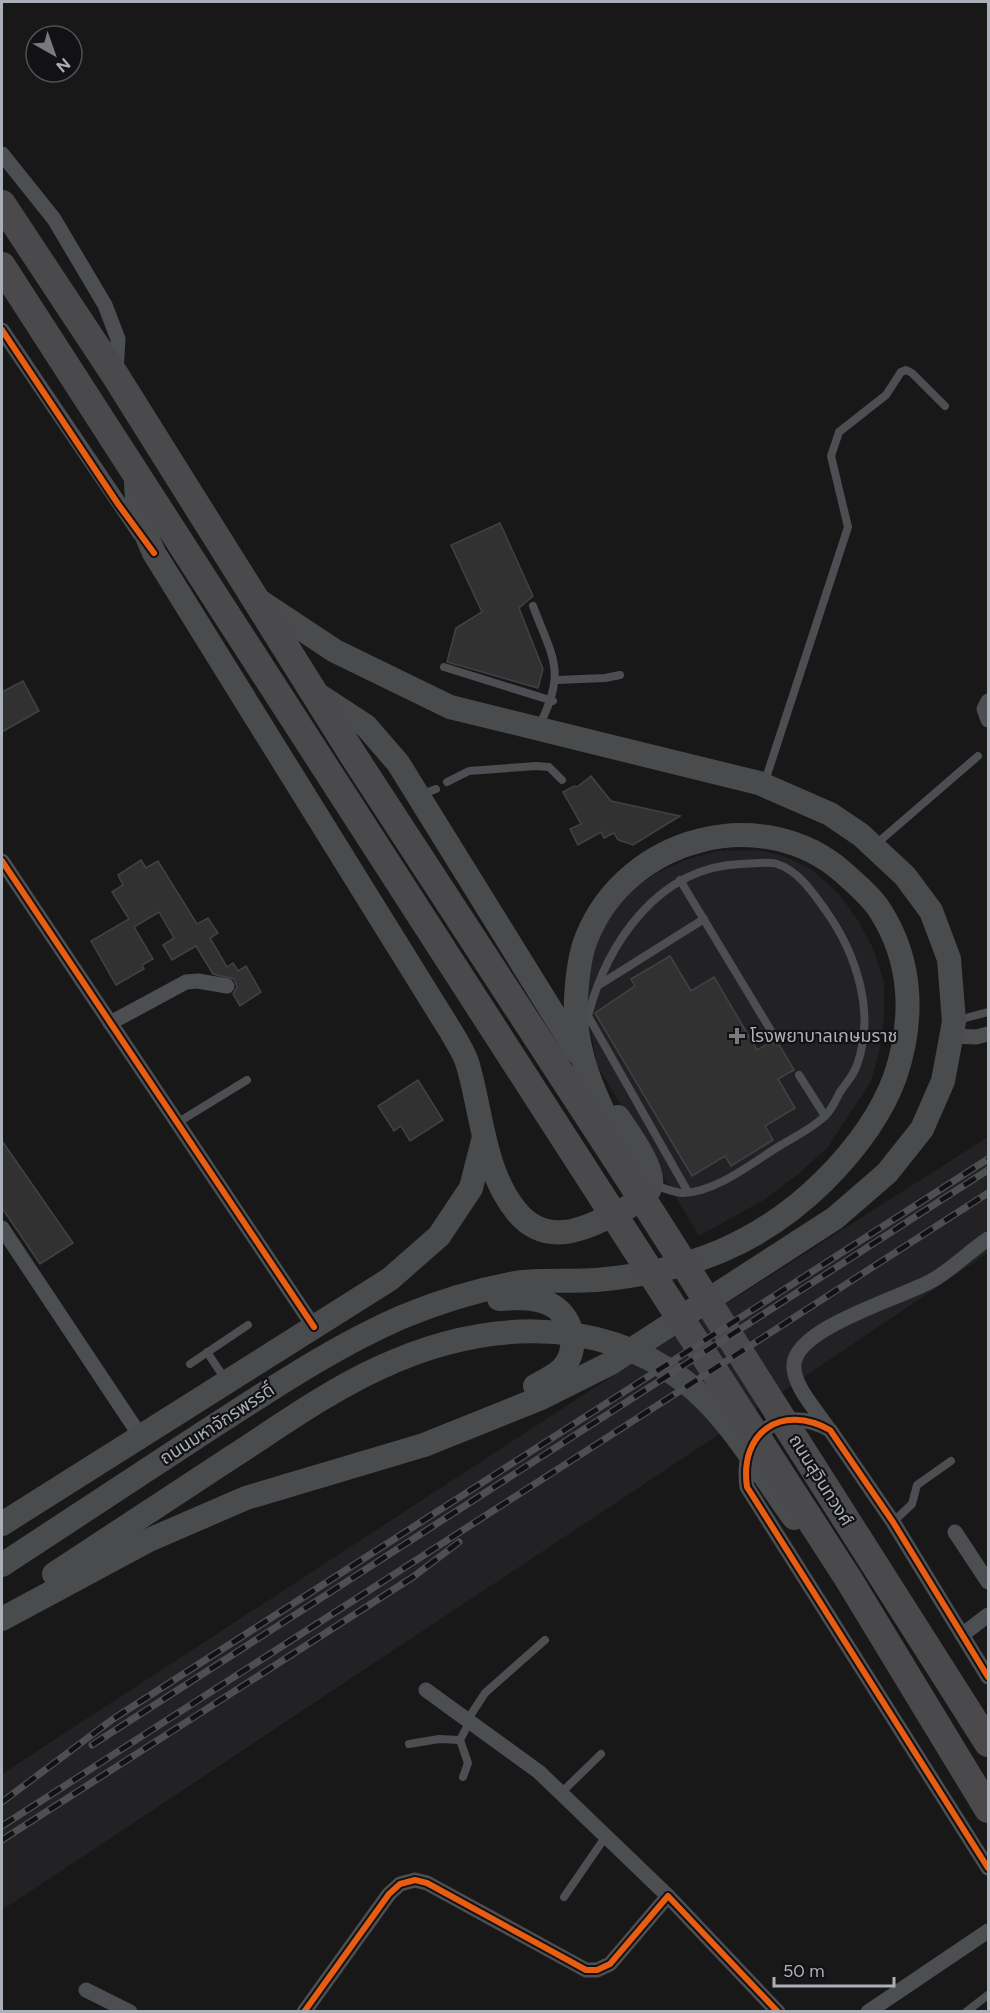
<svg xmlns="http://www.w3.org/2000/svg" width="990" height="2013" font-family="Figtree,'Noto Sans Thai',sans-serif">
	<rect width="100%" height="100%" fill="#181818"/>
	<g fill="#222224">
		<polygon points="757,850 784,856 811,869 839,894 857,919 873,948 884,982 884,1019 879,1053 871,1081 828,1147 797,1175 762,1201 699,1236 597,1065 587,1010 588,981 597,942 608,918 628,892 657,873 685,860 718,851"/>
		<polygon points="988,1137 988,1253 712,1439 2,1910 2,1774 597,1386"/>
	</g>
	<g fill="#313132" stroke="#414244" stroke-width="1.5">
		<polygon points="500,523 533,596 519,608 543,669 538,688 447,662 456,628 482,612 451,545"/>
		<polygon points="23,681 39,711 2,732 2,692"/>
		<polygon points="591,776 611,801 680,816 633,845 618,840 614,833 604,838 601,832 578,845 570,829 581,824 563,792 574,786 577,787"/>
		<polygon points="141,860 146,868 158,861 197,924 208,918 218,933 210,938 227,967 233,963 238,971 246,966 261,992 240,1006 233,994 237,987 234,979 213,974 196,946 172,960 163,945 174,938 159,912 134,927 153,959 142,965 144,969 116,985 91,941 129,919 112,892 123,885 118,875"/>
		<polygon points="670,956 691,991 714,977 757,1050 771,1042 780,1046 794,1070 778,1079 795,1108 765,1126 773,1140 731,1166 725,1156 692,1176 595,1013 635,986 631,979"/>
		<polygon points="418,1080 443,1120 410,1141 401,1126 394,1131 378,1106"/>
		<polygon points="2,1141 73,1243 40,1264 2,1208"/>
	</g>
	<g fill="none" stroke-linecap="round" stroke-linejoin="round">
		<g stroke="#4d4e51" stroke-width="8">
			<path d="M 533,606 C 553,659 567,671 539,726"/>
			<polyline points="444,667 553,701"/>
			<polyline points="557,680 605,678 620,675"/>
			<polyline points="765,781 848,527 831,456 839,432 886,395 901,372 906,370 912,373 945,406"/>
			<polyline points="447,782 469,771 536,766 549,767 562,780"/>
			<polyline points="422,794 436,789"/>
			<polyline points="875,845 978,756"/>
			<polyline points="680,880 776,1039 779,1040"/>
			<polyline points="599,985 704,919"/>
			<polyline points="958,1020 988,1012"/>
			<polyline points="799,1075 825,1116"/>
			<polyline points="177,1123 247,1080"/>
			<path d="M 653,1185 C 662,1187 674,1193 683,1193 C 717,1192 753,1162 781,1145 C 796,1136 813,1128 826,1115 C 832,1109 836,1099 840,1092 C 846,1083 854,1075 857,1065 C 876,1013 856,953 826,911 C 814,894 798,870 777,864 C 767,861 752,864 741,864 C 658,867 607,943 588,1016 L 688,1192"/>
			<polyline points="207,1352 225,1379"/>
			<polyline points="190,1364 248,1325"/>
			<polyline points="893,1522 912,1504 917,1485 951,1461"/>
			<polyline points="468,1719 485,1693 545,1640"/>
			<polyline points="409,1744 439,1739 460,1740"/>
			<polyline points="463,1777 468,1763 460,1740 470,1721"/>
			<polyline points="562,1792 601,1754"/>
			<polyline points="564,1897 606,1836"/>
			<polyline points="966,2012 988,1995"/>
		</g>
		<g stroke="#4d4e51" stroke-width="15">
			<polyline points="2,154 54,219 105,305 118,339 116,371"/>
			<polyline points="2,330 140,534"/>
			<polyline points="988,701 984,709 988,720"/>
			<polyline points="2,861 314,1327"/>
			<polyline points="110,1023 186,982 198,981 227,986"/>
			<polyline points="951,1036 976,1037 988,1034"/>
			<polyline points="2,1228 141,1437"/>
			<path d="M 828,1428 C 817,1411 792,1385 794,1364 C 797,1327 904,1297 933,1280 C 952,1269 970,1251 988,1239"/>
			<polyline points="955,1532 988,1582"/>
			<polyline points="962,1635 988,1615"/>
			<path d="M 988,1677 L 893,1522 L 830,1430 C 782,1403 739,1432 747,1487 L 988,1868"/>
			<polyline points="426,1690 539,1772 668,1896"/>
			<polyline points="86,1990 130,2012"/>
			<polyline points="304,2012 389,1894 400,1884 415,1880 427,1883 586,1970 597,1970 610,1964 668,1896 778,2012"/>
			<polyline points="868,2012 988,1931"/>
		</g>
		<g stroke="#4a4b4d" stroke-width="24">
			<path d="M 136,477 C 136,509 141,524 154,553 L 450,1030 C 456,1040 463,1051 467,1062 C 482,1111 483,1171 517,1212 C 547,1248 586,1229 620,1211 C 631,1206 647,1199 651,1186 C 655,1168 628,1132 618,1117"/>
			<polyline points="317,694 366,726 398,763 577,1052"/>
			<path d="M 499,1299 C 514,1298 530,1297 545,1302 C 572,1312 581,1346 563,1368 C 555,1376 544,1381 535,1386"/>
			<polyline points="2,1524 390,1279 439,1236 471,1188 484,1137"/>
			<path d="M 2,1565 C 70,1520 138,1476 206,1431 C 270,1390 333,1347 402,1317 C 438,1302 477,1290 515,1283 C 541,1279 570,1282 596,1280 C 687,1272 759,1245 824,1181 C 854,1151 880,1118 895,1077 C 914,1021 913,963 881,912 C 872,897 857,885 844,873 C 763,801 627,837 587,937 C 579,956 577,979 576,999 C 573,1053 596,1098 619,1145"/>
			<path d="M 54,1574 C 114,1535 173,1496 232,1457 C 280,1426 327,1392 379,1368 C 477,1322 594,1312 684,1381 C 728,1414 761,1473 794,1518"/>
			<polyline points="2,1619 149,1540 246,1498 424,1445 541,1398 611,1363 835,1218 887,1173 922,1129 943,1081 954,1022 949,959 931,911 905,876 861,835 830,814 759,783 450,707 335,651 255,598"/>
		</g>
		<g stroke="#4a4a4d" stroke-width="28">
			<polyline points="2,204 115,375 353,755 654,1217 988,1743"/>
			<polyline points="2,266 849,1580 988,1809"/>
		</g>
		<defs>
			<g id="rail">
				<polyline points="92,1745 988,1170"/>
				<polyline points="2,1802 113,1719 988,1159"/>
				<polyline points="2,1826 988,1193"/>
				<polyline points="2,1840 413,1577 459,1542"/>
			</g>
		</defs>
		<use href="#rail" stroke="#4e4f51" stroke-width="7"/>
		<use href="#rail" stroke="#121214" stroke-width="4.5" stroke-dasharray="14" stroke-linecap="butt"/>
		<defs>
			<g id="cycleway">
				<polyline points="2,330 118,504 154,553"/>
				<polyline points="2,861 314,1327"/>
				<path d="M 988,1677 L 893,1522 L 830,1430 C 782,1403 739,1432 747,1487 L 988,1868"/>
				<polyline points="304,2012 389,1894 400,1884 415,1880 427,1883 586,1970 597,1970 610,1964 668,1896 778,2012"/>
			</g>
		</defs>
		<use href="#cycleway" stroke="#121214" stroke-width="10"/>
		<use href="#cycleway" stroke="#e95d12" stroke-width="6"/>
	</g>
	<path fill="#787a80" stroke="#121214" stroke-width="2" d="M734 1027h6v6h6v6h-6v6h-6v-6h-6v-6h6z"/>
	<g text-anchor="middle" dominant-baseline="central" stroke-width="4.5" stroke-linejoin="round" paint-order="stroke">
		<g font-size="18" fill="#abafb8" stroke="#121214" text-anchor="start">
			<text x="750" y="1036">โรงพยาบาลเกษมราช</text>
		</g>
		<g font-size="18" fill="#abafb8" stroke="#121214">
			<text transform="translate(217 1424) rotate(-33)">ถนนมหาจักรพรรดิ์</text>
			<text transform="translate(821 1480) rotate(58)">ถนนสุวินทวงศ์</text>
		</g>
	</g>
	<rect width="990" height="2013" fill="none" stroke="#abafb8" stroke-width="6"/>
	<g transform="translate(54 54) rotate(140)"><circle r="28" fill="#121214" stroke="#4f5156" stroke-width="1.5"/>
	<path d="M0-4.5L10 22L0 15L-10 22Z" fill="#787a80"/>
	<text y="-9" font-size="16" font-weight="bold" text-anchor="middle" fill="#abafb8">N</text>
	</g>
	<path d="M774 1977v9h120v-9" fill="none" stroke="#abafb8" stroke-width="3"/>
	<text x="783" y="1977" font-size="18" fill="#abafb8" stroke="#121214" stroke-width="4.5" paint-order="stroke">50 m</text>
</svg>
